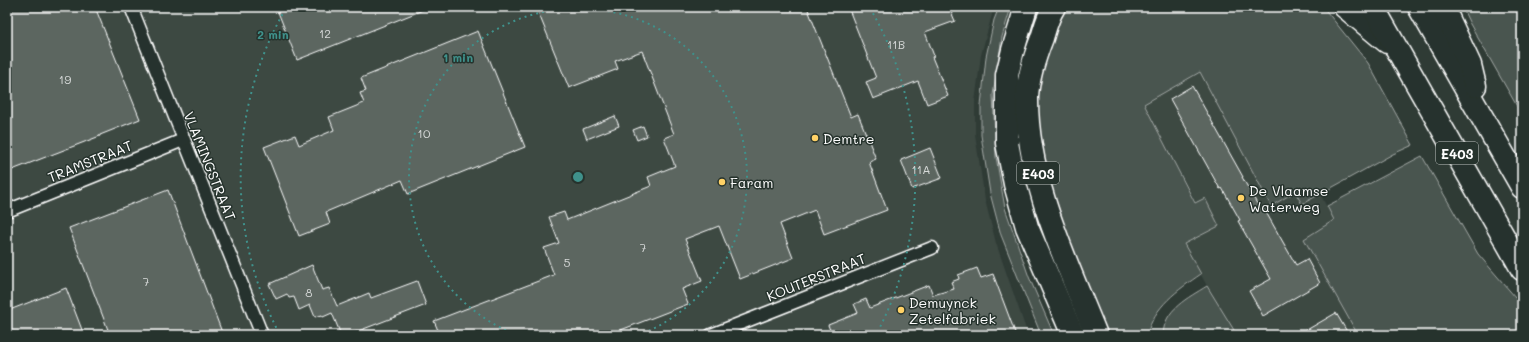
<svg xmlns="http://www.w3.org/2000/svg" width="1529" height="342" font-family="Mali,sans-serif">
	<rect width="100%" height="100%" fill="#2f3b35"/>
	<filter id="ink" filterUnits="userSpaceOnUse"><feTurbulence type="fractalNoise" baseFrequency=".025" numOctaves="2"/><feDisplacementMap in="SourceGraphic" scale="8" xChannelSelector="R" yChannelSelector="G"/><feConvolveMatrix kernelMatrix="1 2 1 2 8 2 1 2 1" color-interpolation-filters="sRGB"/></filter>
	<g filter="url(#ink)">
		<g fill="#3c4842">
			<polygon points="7,7 994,7 981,55 975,103 975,134 985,200 996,243 1028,335 7,335"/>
			<polygon points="1200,72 1271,206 1296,192 1303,204 1320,194 1334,220 1304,239 1358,335 1237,335 1207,286 1184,244 1219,225 1196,203 1144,104"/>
		</g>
		<g fill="#4a544f" stroke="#a4aaa7">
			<polygon points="999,7 1011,7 1002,37 993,95 996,157 1005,208 1029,277 1054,335 1041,335 1001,235 990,193 981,135 981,106 986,57 994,20"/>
			<path d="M 1067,7 L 1323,7 L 1368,63 L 1413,145 L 1393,154 L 1302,204 L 1295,192 L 1271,206 L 1200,72 L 1144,104 L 1195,203 L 1205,198 L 1219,226 L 1184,244 L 1201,274 C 1178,290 1154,306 1147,335 L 1107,335 L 1053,203 L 1038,144 L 1036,105 L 1044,53 L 1060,16 Z"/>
			<polygon points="1462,7 1522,7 1522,115 1470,24"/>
			<polygon points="1422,156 1478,254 1522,305 1522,335 1358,335 1304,239 1334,220 1327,206"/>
			<path d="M 1207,286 L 1237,335 L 1163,335 C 1164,309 1188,298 1207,286 Z"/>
		</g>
		<g fill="#5b6661" stroke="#fff">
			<polygon points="7,7 95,7 140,119 100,135 100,136 7,172"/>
			<polygon points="276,7 428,7 428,8 297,60"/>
			<polygon points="536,7 807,7 851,117 858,114 876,159 869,162 887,210 824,234 815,210 780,224 793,258 740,279 719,226 685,239 702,281 682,289 688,304 608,335 440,335 434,321 554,275 544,248 559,243 549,217 564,212 567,220 651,186 648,177 675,166 664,138 674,134 642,51 615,61 618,69 569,88"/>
			<polygon points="848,7 949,7 955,21 925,32 934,56 932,57 948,96 927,104 918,81 873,99 866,82 876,78"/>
			<polygon points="478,31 525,147 408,194 402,180 326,212 330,224 299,236 264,147 295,135 299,145 334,130 329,117 364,103 360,93 366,91 361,78"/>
			<polygon points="1192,86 1243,177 1242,177 1260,209 1263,207 1296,265 1307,259 1320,283 1263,316 1249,291 1271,279 1238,221 1240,220 1222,188 1220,189 1170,99"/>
			<polygon points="615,116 619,126 587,139 583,129"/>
			<polygon points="643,126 647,136 637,140 633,130"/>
			<polygon points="930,148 942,178 912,189 901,160"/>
			<polygon points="168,190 223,335 110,335 69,228"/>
			<polygon points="312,265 322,290 329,288 337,306 369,293 371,298 417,281 426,305 348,335 341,335 332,313 323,317 322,315 315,317 310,305 299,310 294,297 289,298 287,294 276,299 269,284"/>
			<polygon points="977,268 981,278 993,274 1016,335 832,335 828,325 858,313 854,304 866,299 870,308 929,285 933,295 954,289 951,282 959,279 958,275"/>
			<polygon points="66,288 84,335 7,335 7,311"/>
			<polygon points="1336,313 1349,335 1298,335"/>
		</g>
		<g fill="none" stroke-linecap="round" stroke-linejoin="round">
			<defs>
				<g id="minor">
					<polyline points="131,7 262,335"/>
					<polyline points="7,211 183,140"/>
					<polyline points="711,335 932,248"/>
				</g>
				<g id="motorway">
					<polyline points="1026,7 1013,50 1007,75 1007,143 1015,184 1027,227 1073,335"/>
					<path d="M 1054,7 C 1048,16 1045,28 1042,38 C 1035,56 1028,77 1027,97 C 1026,179 1066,260 1096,335"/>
					<polyline points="1345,7 1387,42"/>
					<polyline points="1373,7 1522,269"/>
					<polyline points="1419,7 1522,187"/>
					<polyline points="1443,7 1470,65 1475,86"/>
				</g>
			</defs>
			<use href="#minor" stroke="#fff" stroke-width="15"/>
			<use href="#motorway" stroke="#fff" stroke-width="25"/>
			<use href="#minor" stroke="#26332d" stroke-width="12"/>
			<use href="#motorway" stroke="#26332d" stroke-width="22"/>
		</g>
	</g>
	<g fill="none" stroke="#3f918b" stroke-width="2" stroke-dasharray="2 4">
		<path d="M517 335A169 169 0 1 1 639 335"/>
		<path d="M279 333A337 337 0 0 1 286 8M870 8A337 337 0 0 1 877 333"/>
	</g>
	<g fill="#ffd166" stroke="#26332d" stroke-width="1.5">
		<circle cx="815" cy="138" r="4"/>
		<circle cx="722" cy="182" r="4"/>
		<circle cx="1241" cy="198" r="4"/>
		<circle cx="901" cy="310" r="4"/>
	</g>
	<g text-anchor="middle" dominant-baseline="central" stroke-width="3" stroke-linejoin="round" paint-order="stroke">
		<g font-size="12" fill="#d6d9d8">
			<text x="325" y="33">12</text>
			<text x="896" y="44">11B</text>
			<text x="65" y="79">19</text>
			<text x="424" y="133">10</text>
			<text x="921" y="169">11A</text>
			<text x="643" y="247">7</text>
			<text x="567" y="262">5</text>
			<text x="146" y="281">7</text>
			<text x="309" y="292">8</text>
		</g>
		<g fill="#26332d" stroke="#bec2c0" stroke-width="1">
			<rect x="1436" y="142" width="42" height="22" rx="3"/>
			<rect x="1017" y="162" width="42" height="22" rx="3"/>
		</g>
		<g font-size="13" font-weight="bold" fill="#fff">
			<text x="1457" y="153">E403</text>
			<text x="1038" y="173">E403</text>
		</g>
		<g font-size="14" fill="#fff" stroke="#26332d" text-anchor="start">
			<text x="823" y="138">Demtre</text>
			<text x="730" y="182">Faram</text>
			<text x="1249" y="190">De Vlaamse<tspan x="1249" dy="16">Waterweg</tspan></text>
			<text x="909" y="302">Demuynck<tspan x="909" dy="16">Zetelfabriek</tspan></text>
		</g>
		<g font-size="14" fill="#fff" stroke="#26332d">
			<text transform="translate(90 161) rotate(-22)">TRAMSTRAAT</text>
			<text transform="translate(210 166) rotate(68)">VLAMINGSTRAAT</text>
			<text transform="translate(816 277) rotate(-22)">KOUTERSTRAAT</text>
		</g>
	</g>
	<circle cx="578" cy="177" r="6" fill="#3f918b" stroke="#26332d" stroke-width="2"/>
	<g font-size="12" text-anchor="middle" font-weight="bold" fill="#3f918b" stroke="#26332d" stroke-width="3" stroke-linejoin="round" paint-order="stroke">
		<text x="273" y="39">2 min</text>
		<text x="458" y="62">1 min</text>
	</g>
	<rect width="1529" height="342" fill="none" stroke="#26332d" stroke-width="24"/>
	<rect x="12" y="12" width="1505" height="318" fill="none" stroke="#fff" stroke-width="1.5" filter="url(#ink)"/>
</svg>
